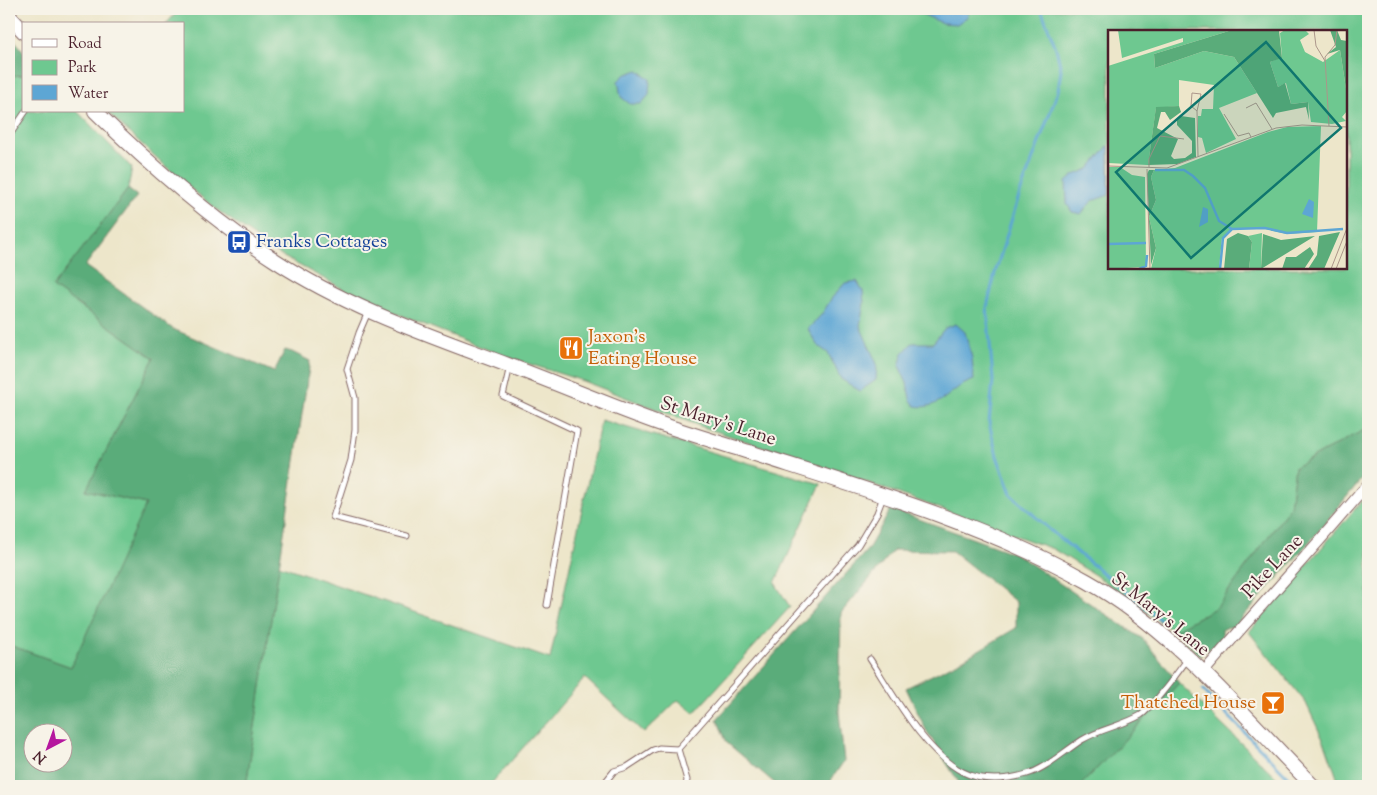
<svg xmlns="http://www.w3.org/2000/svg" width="1377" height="795" font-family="'Sorts Mill Goudy',serif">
	<rect width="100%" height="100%" fill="#f7f3e8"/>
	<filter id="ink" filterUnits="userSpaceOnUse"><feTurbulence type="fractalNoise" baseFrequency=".02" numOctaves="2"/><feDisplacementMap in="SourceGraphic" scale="10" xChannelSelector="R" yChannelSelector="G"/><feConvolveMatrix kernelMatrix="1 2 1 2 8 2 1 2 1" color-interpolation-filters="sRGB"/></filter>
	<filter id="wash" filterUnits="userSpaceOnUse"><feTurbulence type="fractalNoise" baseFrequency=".0096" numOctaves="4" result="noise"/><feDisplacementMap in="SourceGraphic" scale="20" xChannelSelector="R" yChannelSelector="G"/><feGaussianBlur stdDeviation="1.12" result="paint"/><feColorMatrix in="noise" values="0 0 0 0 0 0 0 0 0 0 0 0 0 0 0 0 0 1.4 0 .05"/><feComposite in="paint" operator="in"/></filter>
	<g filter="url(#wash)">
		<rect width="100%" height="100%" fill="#ede6ca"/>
		<g fill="#6ec890" stroke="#5c745e" fill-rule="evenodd">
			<path d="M 180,9 L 1368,9 L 1368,428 L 1295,467 L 1290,507 L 1217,607 L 1173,631 L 1095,575 L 1053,549 L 824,467 L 700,426 L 583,381 L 501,355 L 398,314 L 345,290 L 280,255 L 220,212 L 185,184 L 106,111 L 184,111 L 184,24 L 166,24 ZM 1110,31 L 1346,31 L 1346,268 L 1110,268 Z"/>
			<polygon points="24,75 24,111 77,111 132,168 128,189 53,287 154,358 86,490 147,504 71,667 9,645 9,76"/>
			<polygon points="601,420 821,484 775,583 790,607 694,713 678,700 644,733 585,678 489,786 246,786 279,565 550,659"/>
			<polygon points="1368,494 1368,786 1340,786 1326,746 1306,703 1249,632"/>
			<polygon points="1179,683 1285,786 1080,786"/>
		</g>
		<g fill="#5aac7a" stroke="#526652" fill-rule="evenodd">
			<polygon points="9,33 24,52 24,75 9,76"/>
			<path d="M 128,189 L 137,196 L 85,266 L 173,329 L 274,372 L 285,350 L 292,352 L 310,361 L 246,786 L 9,786 L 9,645 L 71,667 L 146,504 L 86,490 L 154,358 L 53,287 ZM 32,732 L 62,732 L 62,762 L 32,762 Z"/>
			<polygon points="1368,428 1368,471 1313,538 1234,627 1228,627 1222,630 1223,640 1200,655 1173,631 1217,607 1290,507 1295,467"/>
			<polygon points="891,509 1016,554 1143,639 1179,683 1080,786 961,786 926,730 906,688 962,660 1016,628 1016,602 952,551 894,550 841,613 839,712 844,761 827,786 778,786 727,743 717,719 868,549"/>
		</g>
		<g fill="#5da6d4" stroke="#546280">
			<polygon points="915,9 970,9 967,17 957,24 942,23 915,11"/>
			<polygon points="638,70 650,79 649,95 641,104 630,104 621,97 618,81 624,75"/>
			<polygon points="1109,145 1109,195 1092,201 1081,214 1072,212 1067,204 1066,182 1074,175 1089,169"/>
			<polygon points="857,281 863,291 864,303 860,326 877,364 876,380 860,391 841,379 828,353 817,345 808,329 822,314 831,299 845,283"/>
			<path d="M 956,324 L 965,332 L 972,358 L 974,380 C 969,382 964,384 959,387 C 945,397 934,410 915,406 L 910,399 L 907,383 L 899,366 L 903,353 L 912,343 L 933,343 L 945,328 Z"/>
		</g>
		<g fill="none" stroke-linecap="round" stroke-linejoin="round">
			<g stroke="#5da6d4" stroke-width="3">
				<polyline points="1041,9 1056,48 1061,70 1058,91 1018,199 995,273 987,307 993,380 989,423 997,456 1011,494 1051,531 1165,623"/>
				<polyline points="1203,690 1297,786"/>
			</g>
		</g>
	</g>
	<g filter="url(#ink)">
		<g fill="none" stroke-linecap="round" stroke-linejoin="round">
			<defs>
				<g id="service">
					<polyline points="9,136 26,111"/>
					<polyline points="368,312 359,333 347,369 355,398 355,430 351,460 333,517 407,536"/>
					<polyline points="510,366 503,396 577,431 547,605"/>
					<path d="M 870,659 C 893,694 925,753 963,772 C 982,782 1007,780 1027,774 C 1044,770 1066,750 1082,740 C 1100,729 1122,726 1141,715 C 1153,707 1178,672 1187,660"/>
					<polyline points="678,749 858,545 877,513 883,497"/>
					<polyline points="678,749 687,780 686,786"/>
					<polyline points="602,786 614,771 627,767 653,750 659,748 678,749"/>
				</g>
				<path id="minor" d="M 1203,673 C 1257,609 1315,548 1368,484"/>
				<g id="secondary">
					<polyline points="9,16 24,32"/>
					<path d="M 95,111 C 151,166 210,218 276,261 C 348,308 428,335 508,365 C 559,384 610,406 661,424 C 690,434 720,443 749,452 C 861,488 985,524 1087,581 C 1174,630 1243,715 1313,786"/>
				</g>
			</defs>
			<use href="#service" stroke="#836563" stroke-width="7"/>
			<use href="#minor" stroke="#836563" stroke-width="12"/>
			<use href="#secondary" stroke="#836563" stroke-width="16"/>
			<use href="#service" stroke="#fff" stroke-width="5"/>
			<use href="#minor" stroke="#fff" stroke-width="10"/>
			<use href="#secondary" stroke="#fff" stroke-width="14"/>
		</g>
	</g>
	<defs>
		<symbol id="bus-square" viewBox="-11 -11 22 22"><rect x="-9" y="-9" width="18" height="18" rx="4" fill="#1a4fb4" stroke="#f7f3e8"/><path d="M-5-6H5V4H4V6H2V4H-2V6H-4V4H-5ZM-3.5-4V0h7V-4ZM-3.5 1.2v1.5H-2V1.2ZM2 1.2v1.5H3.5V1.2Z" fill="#fff"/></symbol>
		<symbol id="restaurant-square" viewBox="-11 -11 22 22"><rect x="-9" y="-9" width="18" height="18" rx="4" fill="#e8710a" stroke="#f7f3e8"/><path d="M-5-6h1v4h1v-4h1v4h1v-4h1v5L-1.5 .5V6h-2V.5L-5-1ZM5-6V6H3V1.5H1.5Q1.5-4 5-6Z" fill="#fff"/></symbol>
		<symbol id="bar-square" viewBox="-11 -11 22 22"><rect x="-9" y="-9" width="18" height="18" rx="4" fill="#e8710a" stroke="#f7f3e8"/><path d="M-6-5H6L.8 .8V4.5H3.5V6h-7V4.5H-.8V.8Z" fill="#fff"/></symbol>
	</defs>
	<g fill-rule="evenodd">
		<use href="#bus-square" x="225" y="228" width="28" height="28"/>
		<use href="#restaurant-square" x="557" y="334" width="28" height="28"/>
		<use href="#bar-square" x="1259" y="689" width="28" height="28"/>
	</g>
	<g text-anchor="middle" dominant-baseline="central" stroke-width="4" stroke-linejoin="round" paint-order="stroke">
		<g font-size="19" fill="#164399" stroke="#f7f3e8" text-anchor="start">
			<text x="256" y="242">Franks Cottages</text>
		</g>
		<g font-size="19" fill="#c56008" stroke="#f7f3e8" text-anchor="start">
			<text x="588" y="337">Jaxon's<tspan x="588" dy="22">Eating House</tspan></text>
			<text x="1256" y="703" text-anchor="end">Thatched House</text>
		</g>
		<g font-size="19" fill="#4a1f2b" stroke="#f7f3e8">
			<text transform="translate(718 422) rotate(18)">St Mary's Lane</text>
			<text transform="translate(1273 567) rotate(-47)">Pike Lane</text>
			<text transform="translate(1160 615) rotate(39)">St Mary's Lane</text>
		</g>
	</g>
	<g transform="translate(1108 30)">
		<rect width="239" height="239" fill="#ede6ca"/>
		<path d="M 10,0 L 124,0 L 46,24 L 47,38 L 96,21 L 126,27 L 149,63 L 111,78 L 128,109 L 98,123 L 94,108 L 90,107 L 90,86 L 93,86 L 94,79 L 105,79 L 106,55 L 71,50 L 71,76 L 48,78 L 40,135 L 0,133 L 0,36 L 75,12 L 75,8 L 14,28 ZM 177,0 L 197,0 L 201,4 L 192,10 L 197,22 L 215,32 L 232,20 L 239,65 L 239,81 L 234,87 L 238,91 L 224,94 L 203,92 L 200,72 L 183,74 L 178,53 L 170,57 L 162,32 L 174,27 L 172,3 ZM 213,96 L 209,202 L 179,204 L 157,199 L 123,199 L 114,208 L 111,239 L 43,239 L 48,218 L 41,187 L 48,170 L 43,147 L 46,140 L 67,138 L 160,102 L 179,97 ZM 0,137 L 12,137 L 24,145 L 37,147 L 38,237 L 0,239 ZM 154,203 L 153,239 L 141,239 L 144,212 L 140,206 Z" fill="#6ec890"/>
		<path d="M 124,0 L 171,0 L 174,28 L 162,32 L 170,57 L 177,53 L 183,74 L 200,72 L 201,90 L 198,77 L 168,83 L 165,88 L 126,27 L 96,21 L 47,38 L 46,24 ZM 222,0 L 229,0 L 233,10 L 239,11 L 239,65 L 232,20 L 219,24 L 228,17 ZM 71,76 L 73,82 L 62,90 L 57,82 L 53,82 L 49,98 L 70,109 L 63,126 L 66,129 L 77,128 L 84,123 L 84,111 L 69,95 L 69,90 L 73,86 L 87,88 L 88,127 L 70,134 L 40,135 L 48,77 ZM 41,140 L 46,140 L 43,147 L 48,170 L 41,187 L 48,218 L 43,235 L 39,144 ZM 232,202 L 216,239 L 200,239 L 209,225 L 211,206 ZM 130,203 L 140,206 L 144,212 L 141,239 L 116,239 L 119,209 ZM 155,204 L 173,210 L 207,206 L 153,239 ZM 202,217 L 206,224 L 196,239 L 174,239 L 178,227 L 188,227 Z" fill="#5aac7a"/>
		<path d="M 201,169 L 206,172 L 205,188 L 194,184 ZM 95,177 L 100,179 L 100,192 L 91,197 Z" fill="#5da6d4"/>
		<path fill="none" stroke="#5da6d4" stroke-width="2.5" d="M 47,140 L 76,140 L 85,146 L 97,158 L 111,191 L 124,199 L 157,198 L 179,203 L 235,199M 0,214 L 38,213M 31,239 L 38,236 L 39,225M 112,239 L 115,208 L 124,199"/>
		<path fill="none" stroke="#ac968a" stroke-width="1" d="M 206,0 L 208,16 L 217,31M 138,78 L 148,73 L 164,99M 89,81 L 93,64 L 84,63 L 83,76 L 89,81 L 90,126M 116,84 L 130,106 L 141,103 L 143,107M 221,96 L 217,27 L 227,15 L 229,0M 0,136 L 59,138 L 168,98 L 194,95 L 239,97M 41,137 L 41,129 L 52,106 L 76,109M 39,139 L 42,239M 223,239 L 239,198M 228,239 L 239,211"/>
		<path fill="#0f766e" fill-opacity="0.15" stroke="#0f766e" stroke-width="2.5" d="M 158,12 L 233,98 L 83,228 L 8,142 Z"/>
		<rect width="239" height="239" fill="none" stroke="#4a1f2b" stroke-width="2.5"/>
	</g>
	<rect width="1377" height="795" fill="none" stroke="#f7f3e8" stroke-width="30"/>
	<rect x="22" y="22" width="162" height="90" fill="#f7f3e8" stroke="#b29e9c"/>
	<rect x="32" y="39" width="25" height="8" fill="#ffffff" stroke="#b29e9c"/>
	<text x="68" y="48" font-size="15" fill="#4a1f2b">Road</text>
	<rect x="32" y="60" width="25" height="15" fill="#6ec890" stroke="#b29e9c"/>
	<text x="68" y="72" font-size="15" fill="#4a1f2b">Park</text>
	<rect x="32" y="85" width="25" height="15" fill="#5da6d4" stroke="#b29e9c"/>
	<text x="68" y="98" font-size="15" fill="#4a1f2b">Water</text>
	<g transform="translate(48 748) rotate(221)"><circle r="24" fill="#f7f3e8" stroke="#b29e9c"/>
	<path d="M0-4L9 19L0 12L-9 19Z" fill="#b5179e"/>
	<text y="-8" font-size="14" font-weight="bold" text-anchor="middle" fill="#4a1f2b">N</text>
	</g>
</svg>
